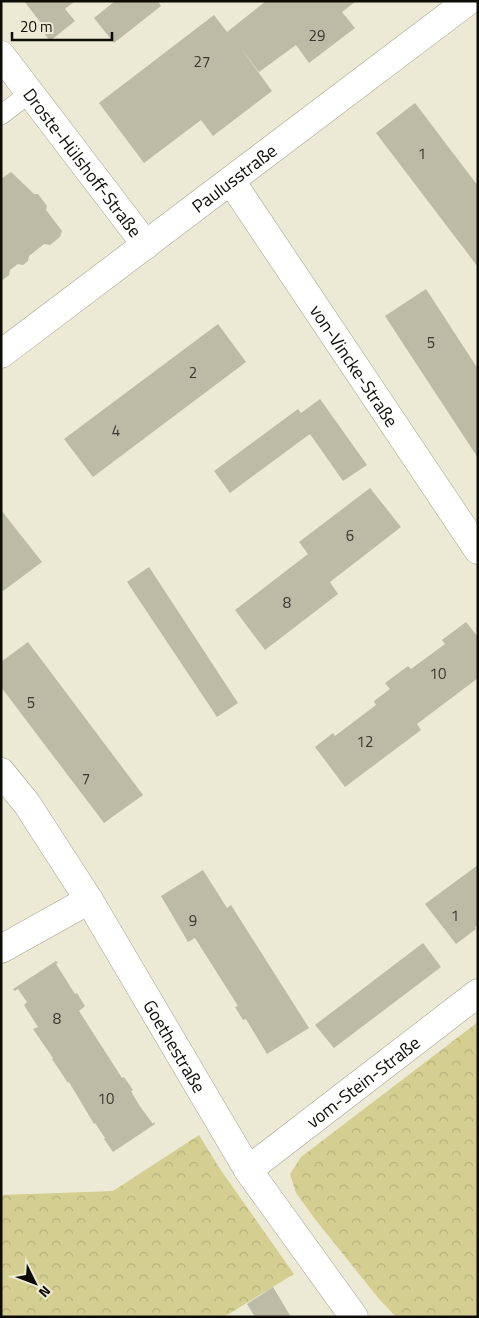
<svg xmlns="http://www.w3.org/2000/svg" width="479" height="1318" font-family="'Titillium Web',sans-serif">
	<defs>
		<pattern id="park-crowns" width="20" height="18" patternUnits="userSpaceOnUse" patternTransform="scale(1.25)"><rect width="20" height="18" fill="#d4cf90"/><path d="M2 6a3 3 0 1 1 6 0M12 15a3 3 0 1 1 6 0" fill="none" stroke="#b5b17b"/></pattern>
	</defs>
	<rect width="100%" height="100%" fill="#ecead5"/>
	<g fill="url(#park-crowns)">
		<polygon points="478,1022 478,1317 396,1317 379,1299 315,1219 296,1193 290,1174 301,1157"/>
		<polygon points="199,1135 220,1169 294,1274 224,1317 1,1317 1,1195 113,1191"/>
	</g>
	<g fill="#bcbba6">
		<polygon points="24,1 75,1 65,9 75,21 50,41 38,25 41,23"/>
		<polygon points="115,1 158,1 161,6 114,43 94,18"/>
		<polygon points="266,1 356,1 342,12 355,28 309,63 296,45 259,72 240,47 272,91 213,136 201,120 144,163 99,103 214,15 227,32"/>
		<polygon points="415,103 478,186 478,267 376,133"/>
		<polygon points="11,172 34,194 38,194 47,206 46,210 62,231 60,237 50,245 44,244 29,256 28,261 23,265 18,264 10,270 9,275 1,281 1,179"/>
		<polygon points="426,289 478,369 478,458 385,316"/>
		<polygon points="218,324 246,362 93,477 64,439"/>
		<polygon points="320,399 367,465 343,481 310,434 230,493 214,471 298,409 301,413"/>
		<polygon points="370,488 401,527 330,582 338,594 265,650 235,610 308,554 299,542"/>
		<polygon points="1,510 42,562 3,591 1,589"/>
		<polygon points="149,567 238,703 217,717 127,582"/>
		<polygon points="466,622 478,637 478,678 417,724 421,730 345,787 315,747 333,733 335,736 376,705 374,701 390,689 385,683 408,666 411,669 445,644 442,640"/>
		<polygon points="28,642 143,795 104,823 1,687 1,662"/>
		<polygon points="478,865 478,925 475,927 476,929 456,944 425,904"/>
		<polygon points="203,870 227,908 231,905 309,1028 267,1054 246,1019 243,1020 235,1007 238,1006 195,938 188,942 161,896"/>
		<polygon points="423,943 441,967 334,1048 315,1025"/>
		<polygon points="56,961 58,963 56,964 75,994 77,993 85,1006 79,1011 122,1078 124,1077 133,1090 131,1091 139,1105 153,1124 154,1122 155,1124 113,1152 104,1139 105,1138 95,1123 94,1124 69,1082 68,1083 52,1059 53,1058 33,1029 38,1027 24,1005 27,1002 18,989 15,991 13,989"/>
		<polygon points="273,1287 291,1317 255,1317 247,1304"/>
	</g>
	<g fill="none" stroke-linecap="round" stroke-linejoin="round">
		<defs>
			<polyline id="lane" points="1,115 30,93"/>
			<g id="street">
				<path id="s1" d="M 1,55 L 146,245"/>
				<path id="s2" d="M 231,181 L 478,550"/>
				<path id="s3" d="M 1,354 L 468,1"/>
				<path id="s4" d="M 1,772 L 27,804 L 89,900 L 248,1170 L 354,1317"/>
				<polyline points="1,949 89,900"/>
				<path id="s5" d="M 248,1170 L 478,993"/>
			</g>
		</defs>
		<use href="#lane" stroke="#a3a18d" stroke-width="20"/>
		<use href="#street" stroke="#a3a18d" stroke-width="29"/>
		<use href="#lane" stroke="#fff" stroke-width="19"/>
		<use href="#street" stroke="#fff" stroke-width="28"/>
	</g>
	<g text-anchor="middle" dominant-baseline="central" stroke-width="4" stroke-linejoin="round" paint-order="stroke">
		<g font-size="15" fill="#39382e">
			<text x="317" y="35">29</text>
			<text x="202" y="61">27</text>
			<text x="422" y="153">1</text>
			<text x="431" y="342">5</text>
			<text x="193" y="372">2</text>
			<text x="116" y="430">4</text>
			<text x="350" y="535">6</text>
			<text x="287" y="602">8</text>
			<text x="438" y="673">10</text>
			<text x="31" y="702">5</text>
			<text x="365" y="741">12</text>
			<text x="86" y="778">7</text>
			<text x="455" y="915">1</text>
			<text x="193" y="920">9</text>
			<text x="57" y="1018">8</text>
			<text x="106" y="1098">10</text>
		</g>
		<g font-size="18" fill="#0d0c06" stroke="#ecead5">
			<text stroke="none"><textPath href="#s1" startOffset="135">Droste-Hülshoff-Straße</textPath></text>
			<text stroke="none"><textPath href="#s3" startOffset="292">Paulusstraße</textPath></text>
			<text stroke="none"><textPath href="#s2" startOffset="222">von-Vincke-Straße</textPath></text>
			<text stroke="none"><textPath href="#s4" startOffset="325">Goethestraße</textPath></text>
			<text stroke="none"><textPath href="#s5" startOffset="145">vom-Stein-Straße</textPath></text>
		</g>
	</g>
	<rect width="479" height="1318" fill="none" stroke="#0d0c06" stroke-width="5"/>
	<g transform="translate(35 1283) rotate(132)" stroke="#ecead5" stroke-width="4" paint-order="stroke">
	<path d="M0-4L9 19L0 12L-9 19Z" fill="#0d0c06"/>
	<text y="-8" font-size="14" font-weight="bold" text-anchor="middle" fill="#0d0c06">N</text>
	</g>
	<path d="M12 32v8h100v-8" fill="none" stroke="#0d0c06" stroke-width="2.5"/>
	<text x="20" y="32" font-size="15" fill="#0d0c06" stroke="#ecead5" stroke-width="4" paint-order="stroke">20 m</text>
</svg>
